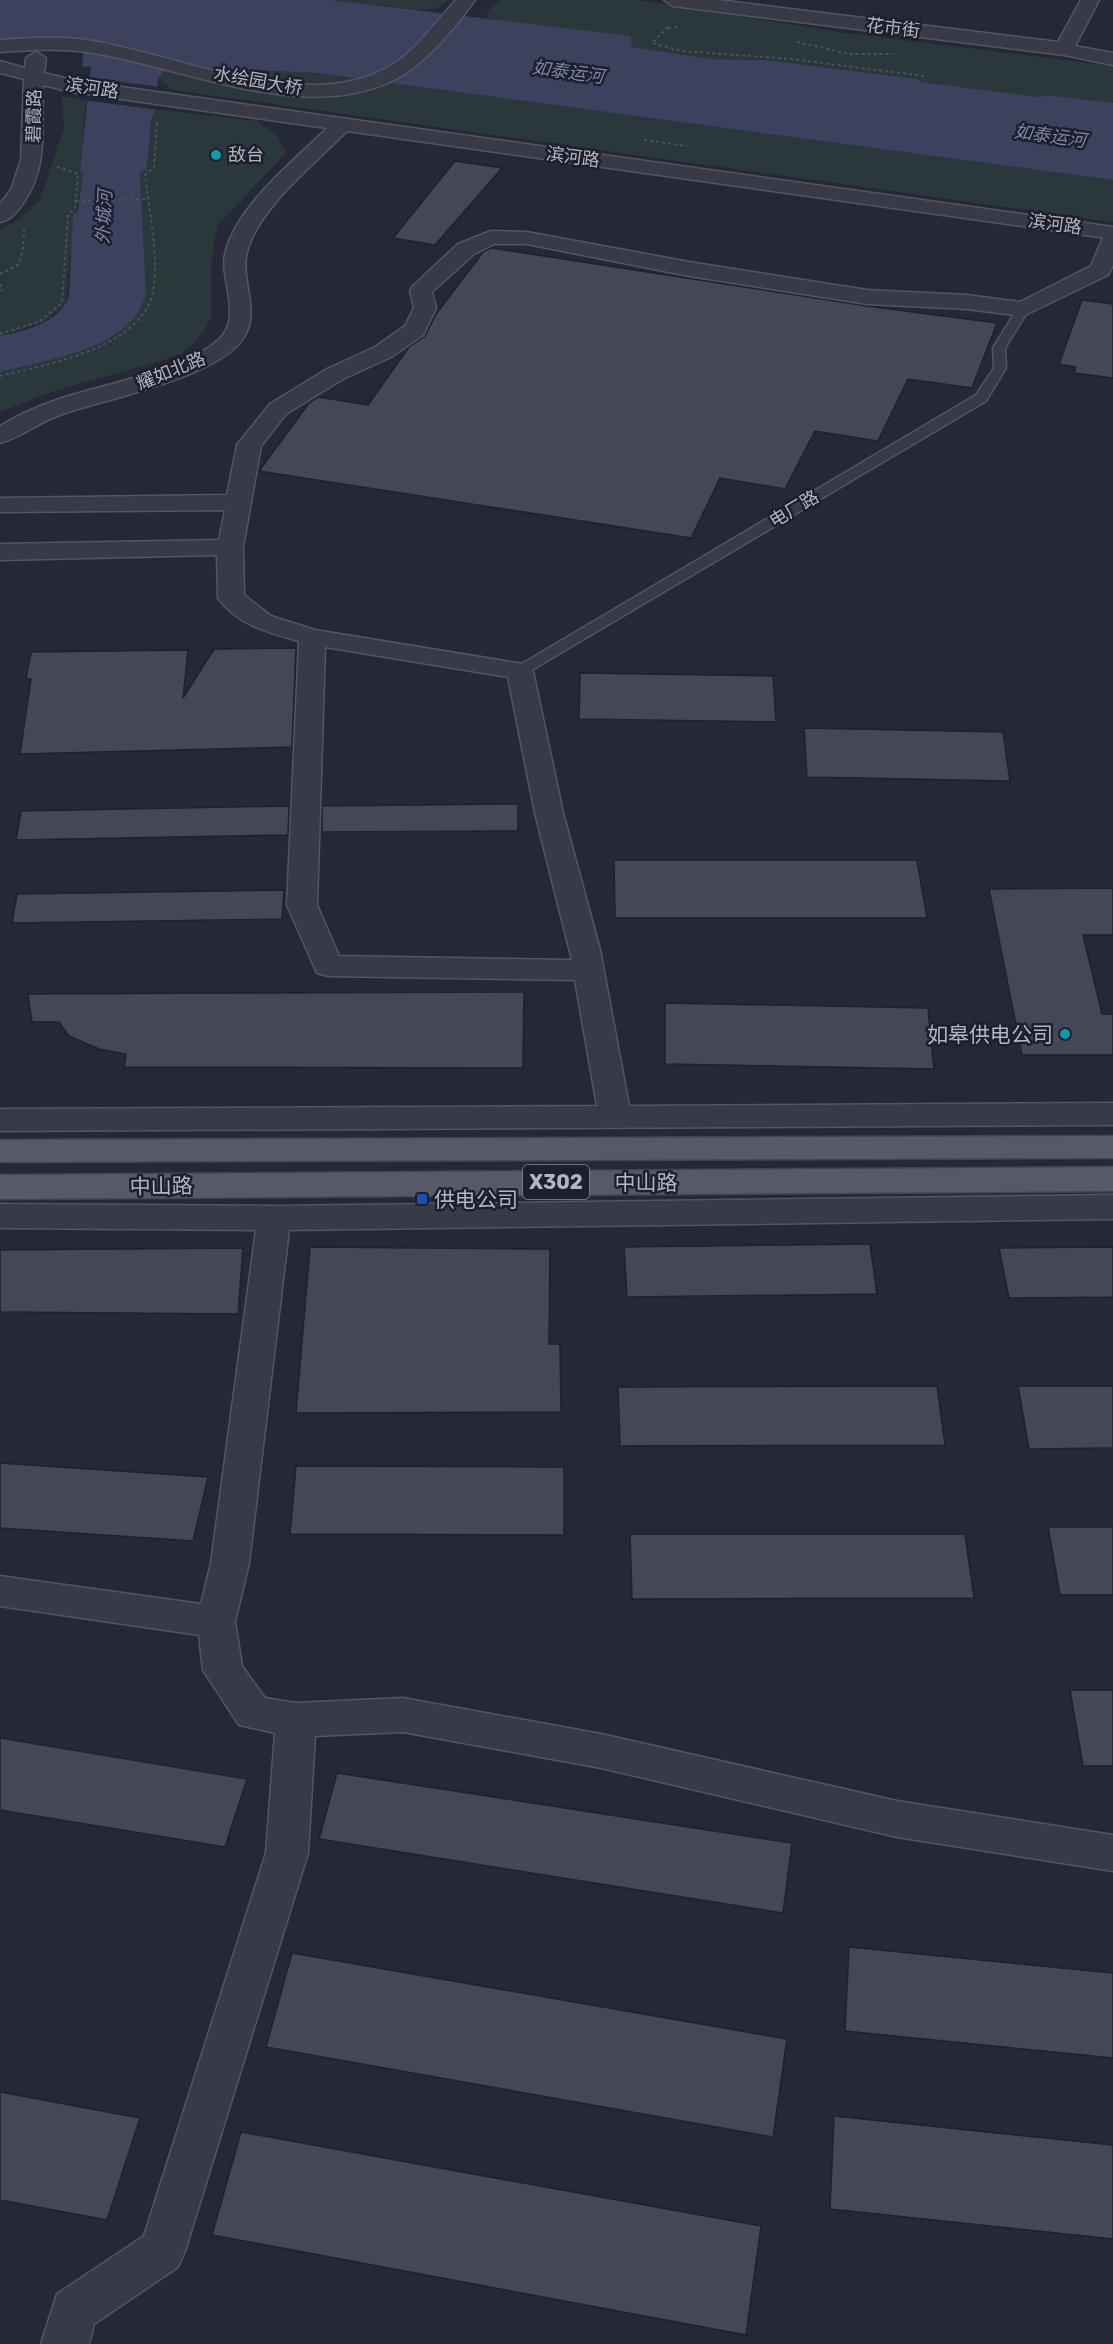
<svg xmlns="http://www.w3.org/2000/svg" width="1113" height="2344" font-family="Rubik,'Noto Sans SC',sans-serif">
	<rect width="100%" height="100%" fill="#242837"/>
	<g fill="#2a383c">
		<polygon points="331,0 449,0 435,9 415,10"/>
		<polygon points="500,0 638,0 838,32 1113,66 1113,103 1049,95 1039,97 921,82 917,79 765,60 711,59 632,47 631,37 488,19 487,12"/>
		<polygon points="233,69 316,73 1113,180 1113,222 173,90 158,78 164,71"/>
		<polygon points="62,96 86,101 80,171 83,173 70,254 66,304 44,322 0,336 0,230 18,220 40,200 64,129"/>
		<path d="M 156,109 L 256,121 L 277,135 L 286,153 L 217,226 L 211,265 L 211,317 L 204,331 L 193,344 L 180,354 L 161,361 L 57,390 L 0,412 L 0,372 C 40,362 99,353 130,323 C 138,315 142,305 146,295 L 140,173 L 147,168 L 151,121 Z"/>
	</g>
	<path fill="#3c415e" d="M 0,0 L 331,0 L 631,36 L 632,47 L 711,59 L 765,60 L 917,79 L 921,82 L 1039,97 L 1049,95 L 1113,103 L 1113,180 L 316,73 L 233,69 L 164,71 L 158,78 L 156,109 L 151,121 L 147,168 L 140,173 L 146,295 C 142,305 138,315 130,323 C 99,353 40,362 0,372 L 0,336 C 24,331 60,323 69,296 L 73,215 L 78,211 L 83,173 L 80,171 L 91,67 L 82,66 L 83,53 C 58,39 28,40 0,40 Z"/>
	<polygon fill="#242837" points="85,77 160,87 159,110 83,100"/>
	<g fill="#444758" stroke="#1f212e" stroke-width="1.5">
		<polygon points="455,161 502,168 435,245 393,238"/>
		<polygon points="492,248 867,306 997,323 972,388 908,379 878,441 815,431 785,489 720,478 691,538 259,471 309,403 318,397 368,405 409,347 425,336 436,314 484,251"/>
		<polygon points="1082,300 1113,304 1113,378 1074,373 1076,367 1059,364"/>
		<polygon points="296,648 292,747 20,754 31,679 26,679 31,652 188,650 183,698 214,649"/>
		<polygon points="580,673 773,676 776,722 579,719"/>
		<polygon points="804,728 1003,732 1010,781 807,777"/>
		<polygon points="518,804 518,831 322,832 322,806"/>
		<polygon points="289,806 288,835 16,840 21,811"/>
		<polygon points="614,860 917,860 927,918 615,918"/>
		<polygon points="1113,888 1113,935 1083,935 1102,1014 1113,1014 1113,1055 1022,1055 989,889"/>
		<polygon points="284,890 282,919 12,923 17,894"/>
		<polygon points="524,992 523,1068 124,1067 126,1054 99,1049 69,1036 59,1022 32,1022 28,994"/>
		<polygon points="665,1003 928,1008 934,1069 665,1064"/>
		<polygon points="870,1244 877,1294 627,1297 624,1247"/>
		<polygon points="310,1247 550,1249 549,1344 560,1344 561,1412 296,1413"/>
		<polygon points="1113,1247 1113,1297 1009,1298 999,1248"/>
		<polygon points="243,1248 238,1314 0,1312 0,1250"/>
		<polygon points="937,1386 945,1445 620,1446 618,1387"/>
		<polygon points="1018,1386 1113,1386 1113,1448 1029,1449"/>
		<polygon points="0,1463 208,1477 193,1541 0,1528"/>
		<polygon points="296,1466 564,1467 564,1535 290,1534"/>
		<polygon points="1048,1527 1113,1527 1113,1595 1060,1595"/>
		<polygon points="630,1534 965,1534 974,1598 632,1599"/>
		<polygon points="1070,1690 1113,1690 1113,1766 1083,1766"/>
		<polygon points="0,1738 247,1779 225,1847 0,1810"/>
		<polygon points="337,1773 792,1843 783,1913 319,1839"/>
		<polygon points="849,1947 1113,1973 1113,2058 845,2031"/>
		<polygon points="292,1953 787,2039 773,2137 266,2047"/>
		<polygon points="0,2092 140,2118 107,2220 0,2200"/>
		<polygon points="834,2116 1113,2145 1113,2239 830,2209"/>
		<polygon points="241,2132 761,2226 746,2335 212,2235"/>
	</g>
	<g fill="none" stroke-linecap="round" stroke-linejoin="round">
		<defs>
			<polygon id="service" points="1023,305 1029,309 1005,348 1006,368 986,401 525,674 515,674 513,671 515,668 976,395 994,368 993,348 1019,306"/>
			<g id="minor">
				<polygon points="664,0 718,0 1058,42 1081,0 1099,0 1075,46 1113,53 1113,65 1064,55 673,6"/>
				<path d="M 491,231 L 527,232 L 689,262 L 867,290 L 967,295 L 1020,302 L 1091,266 L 1105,233 L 1113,232 L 1113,265 L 1108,275 L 1023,316 L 967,309 L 867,304 L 689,276 L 527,244 L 494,244 L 474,254 L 432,292 L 436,308 L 423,335 L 391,357 L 343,379 L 286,414 L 261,446 L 243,547 L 244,595 L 271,616 L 315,630 L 529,665 L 533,671 L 563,813 L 600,950 L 629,1106 L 1113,1103 L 1113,1125 L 0,1131 L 0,1109 L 597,1106 L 575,980 L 328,976 L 317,973 L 287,905 L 299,641 C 269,633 237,625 218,598 L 217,555 L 0,560 L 0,544 L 219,540 L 225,510 L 0,512 L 0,498 L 227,495 L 237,445 L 270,404 L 327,369 L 375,347 L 405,326 L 414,308 L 410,291 L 413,286 L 458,244 ZM 325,647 L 508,677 L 535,813 L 572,960 L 339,956 L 317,905 Z"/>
				<polygon points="1113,1195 1113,1219 289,1230 249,1563 235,1622 242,1666 265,1698 296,1703 403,1698 601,1734 897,1801 1113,1835 1113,1871 897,1837 601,1768 403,1732 315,1736 308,1853 185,2251 178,2267 94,2324 89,2344 41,2344 57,2294 144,2236 266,1853 275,1733 239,1725 203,1670 199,1635 0,1606 0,1576 201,1604 211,1563 256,1230 0,1228 0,1204 274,1206"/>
			</g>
			<g id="tertiary">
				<path d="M 456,0 L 475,0 C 460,22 429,58 406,73 C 315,131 183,66 87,52 C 58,48 29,50 0,52 L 0,40 C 29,38 58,36 86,40 C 176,53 308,117 392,65 C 417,50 436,21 456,0 Z"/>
				<path d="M 36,52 L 46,58 L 44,73 L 72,80 L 1113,227 L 1113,239 L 347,131 C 316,163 253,212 246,257 C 242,285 260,311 244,337 C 219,378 103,399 57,416 C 38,423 20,438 0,443 L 0,426 C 20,414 41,405 62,398 C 103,385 197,367 223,335 C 241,311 218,276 226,250 C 239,204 294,161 327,128 L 71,92 L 43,85 C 41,126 49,165 24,202 C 18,211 11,220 0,222 L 0,204 L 11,190 L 21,160 L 24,79 L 0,73 L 0,61 L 25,68 L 26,58 Z"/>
			</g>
			<g id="primary">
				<polygon points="1113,1136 1113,1158 0,1162 0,1140"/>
				<polygon points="1113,1167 1113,1191 0,1199 0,1175"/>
			</g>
		</defs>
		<use href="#service" stroke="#535562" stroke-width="3"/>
		<use href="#minor" stroke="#535562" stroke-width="3"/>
		<use href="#tertiary" stroke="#535562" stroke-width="3"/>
		<use href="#primary" stroke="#414351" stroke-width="3"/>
		<g stroke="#485359" stroke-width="2" stroke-dasharray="3 3" stroke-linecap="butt">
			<polyline points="668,27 652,43 682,51 791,59 924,76"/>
			<polyline points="668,28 677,27"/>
			<polyline points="797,42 849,54 893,54"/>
			<polyline points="644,140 687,146"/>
			<polyline points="76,201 148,199"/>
			<polyline points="0,274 18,265 23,250 24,230"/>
			<polyline points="0,284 3,289 0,292"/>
			<polyline points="0,334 39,322 62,303 68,215 75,208 78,174 55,166"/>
			<path d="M 0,376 C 45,365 134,349 151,299 C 161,270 149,206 145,175 L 154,167 L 157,123"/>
		</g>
		<use href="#service" fill="#383a48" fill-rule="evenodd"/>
		<use href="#minor" fill="#383a48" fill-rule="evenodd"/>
		<use href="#tertiary" fill="#383a48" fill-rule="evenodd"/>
		<use href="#primary" fill="#565968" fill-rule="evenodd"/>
	</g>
	<g fill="#0f9aa8" stroke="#1d1f2c" stroke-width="2">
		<circle cx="216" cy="155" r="6"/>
		<circle cx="1065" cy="1034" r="6"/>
	</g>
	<rect fill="#1a4fb4" stroke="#1d1f2c" stroke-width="2" x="416" y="1193" width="12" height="12" rx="3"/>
	<g text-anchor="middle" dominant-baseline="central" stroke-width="5" stroke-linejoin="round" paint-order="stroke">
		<g font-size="18" fill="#b3b5c4" stroke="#1d1f2c">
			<text transform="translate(893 28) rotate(7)">花市街</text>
			<text transform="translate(258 81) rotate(10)">水绘园大桥</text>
			<text transform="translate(92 88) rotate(9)">滨河路</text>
			<text transform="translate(34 116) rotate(-89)">碧霞路</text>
			<text transform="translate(573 157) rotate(8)">滨河路</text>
			<text transform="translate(1055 224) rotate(8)">滨河路</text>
			<text transform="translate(171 371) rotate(-22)">耀如北路</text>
			<text transform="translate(794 509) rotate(-31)">电厂路</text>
		</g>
		<g font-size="18" font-style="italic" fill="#7e86a9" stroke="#1d1f2c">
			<text transform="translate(568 72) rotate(8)">如泰运河</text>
			<text transform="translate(1050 136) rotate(8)">如泰运河</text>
			<text transform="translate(104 217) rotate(-87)">外城河</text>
		</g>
		<g font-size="18" fill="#b3b5c4" stroke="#1d1f2c" text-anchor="start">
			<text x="228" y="155">敌台</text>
		</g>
		<rect fill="#1d1f2c" stroke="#868896" stroke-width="1.5" x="523" y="1165" width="66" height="34" rx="4.5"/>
		<g font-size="20" font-weight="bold" fill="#b3b5c4">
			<text x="556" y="1182">X302</text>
		</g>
		<g font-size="21" fill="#b3b5c4" stroke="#1d1f2c" text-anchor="end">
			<text x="1053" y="1034">如皋供电公司</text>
			<text x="434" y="1199" text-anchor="start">供电公司</text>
		</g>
		<g font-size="21" fill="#b3b5c4" stroke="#1d1f2c">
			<text x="646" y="1182">中山路</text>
			<text transform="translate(161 1186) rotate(-1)">中山路</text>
		</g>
	</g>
</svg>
